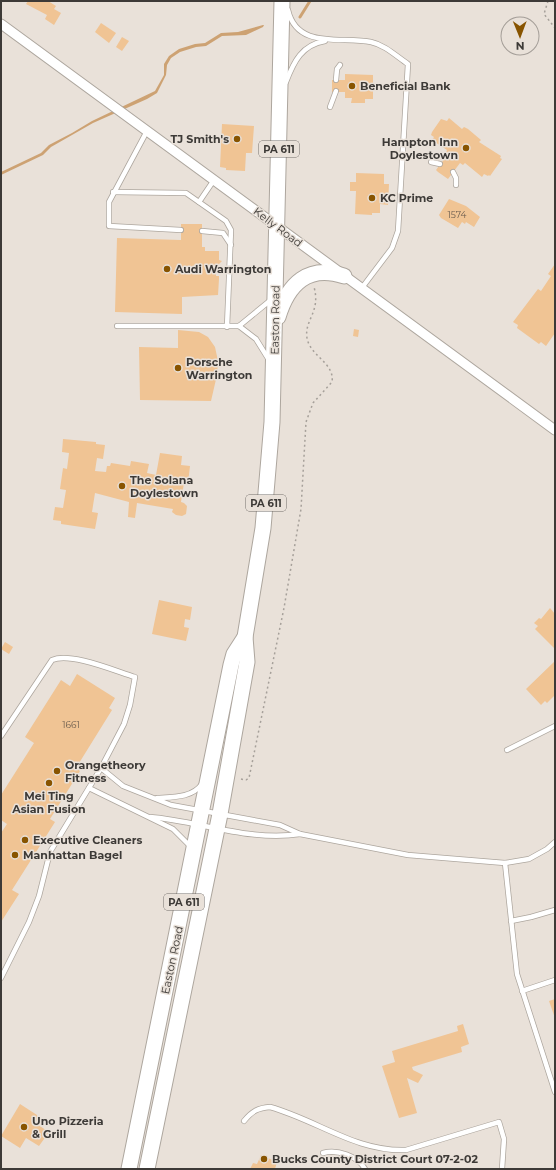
<svg xmlns="http://www.w3.org/2000/svg" width="556" height="1170" font-family="Montserrat,sans-serif">
	<rect width="100%" height="100%" fill="#e9e1d9"/>
	<polygon fill="#cda273" points="263,25 264,25 263,27 246,35 222,36 206,46 196,47 180,52 171,58 167,65 166,75 157,93 147,99 93,123 51,147 43,155 1,175 1,172 41,153 49,145 72,133 92,121 155,91 164,75 164,64 169,56 179,49 195,44 205,43 221,33 238,32"/>
	<g fill="none" stroke-linecap="round" stroke-linejoin="round">
		<polyline stroke="#cda273" stroke-width="3" points="300,17 310,1"/>
	</g>
	<g fill="#f0c494">
		<polygon points="28,1 48,1 56,6 54,9 61,13 54,25 45,19 47,15 26,4"/>
		<polygon points="101,23 116,33 109,43 95,32"/>
		<polygon points="122,37 129,41 122,51 116,47"/>
		<polygon points="345,74 373,75 373,99 365,99 365,103 351,103 352,98 345,98 345,92 332,92 332,80 345,80"/>
		<polygon points="449,118 462,129 464,127 468,129 481,140 479,142 501,156 500,158 502,159 490,176 489,175 488,176 484,174 482,177 465,163 463,165 460,163 448,179 438,172 436,170 448,154 446,152 447,150 432,140 434,137 431,135 432,132 441,119 447,121"/>
		<polygon points="222,124 254,126 252,153 246,153 245,171 226,170 226,168 220,167"/>
		<polygon points="356,173 384,174 384,184 389,184 388,205 380,204 380,213 372,213 372,215 355,214 356,191 350,191 350,182 356,182"/>
		<polygon points="449,199 466,206 480,217 474,227 466,222 465,224 462,222 458,228 441,218 439,215"/>
		<polygon points="181,224 202,224 202,247 205,247 205,251 219,251 219,260 222,261 219,264 218,273 216,273 216,276 219,276 219,279 218,295 182,297 182,314 115,312 117,238 181,240"/>
		<polygon points="555,264 555,333 546,346 541,342 539,344 517,328 518,325 513,322 538,289 541,291 551,276 548,274"/>
		<polygon points="354,329 359,330 358,337 353,336"/>
		<polygon points="178,330 199,332 208,337 215,347 218,361 217,375 211,401 140,400 139,347 178,348"/>
		<polygon points="63,439 96,442 96,444 105,445 103,459 97,458 95,471 106,472 107,466 110,466 111,463 130,466 131,461 149,464 147,473 156,475 160,453 182,456 181,465 190,466 188,483 184,483 181,502 184,503 187,506 186,514 182,516 176,515 172,512 173,509 137,503 135,518 128,517 129,502 95,493 92,512 98,513 95,529 61,524 61,521 53,520 55,507 63,508 66,490 60,489 63,468 67,469 69,453 62,452"/>
		<polygon points="159,600 192,607 190,620 185,619 184,627 189,628 186,641 152,634"/>
		<polygon points="550,608 555,614 555,649 535,629 538,626 534,623 539,618 541,619"/>
		<polygon points="5,642 13,647 9,654 1,649"/>
		<polygon points="555,661 555,695 547,703 545,701 541,705 526,689"/>
		<polygon points="77,674 115,698 109,708 112,710 76,768 80,771 50,819 55,822 12,890 19,894 1,922 1,833 7,824 1,820 1,795 34,743 25,737 61,680 70,686"/>
		<polygon points="555,999 555,1018 549,1001"/>
		<polygon points="463,1024 469,1044 461,1047 462,1052 412,1067 413,1070 423,1075 418,1083 407,1078 417,1113 399,1118 382,1066 395,1062 392,1051 458,1031 457,1026"/>
		<polygon points="20,1104 37,1115 38,1119 35,1123 49,1132 39,1146 26,1138 20,1148 1,1136"/>
		<polygon points="261,1155 277,1162 275,1169 250,1169 253,1163 257,1164"/>
	</g>
	<g fill="none" stroke-linecap="round" stroke-linejoin="round">
		<defs>
			<g id="service">
				<path d="M 288,10 C 297,50 342,36 371,42 C 385,45 396,56 408,64 L 398,231 L 392,248 L 361,289"/>
				<polyline points="336,80 337,69 340,65"/>
				<path d="M 286,82 C 294,61 302,45 325,41"/>
				<polyline points="330,107 336,91"/>
				<polyline points="147,131 109,202 109,226 181,230"/>
				<polyline points="431,162 440,164"/>
				<polyline points="453,172 456,178 456,185"/>
				<polyline points="113,192 186,193 226,221 231,230 227,327"/>
				<polyline points="199,202 214,180"/>
				<polyline points="202,231 223,233 231,245"/>
				<polyline points="117,326 239,326 272,299"/>
				<polyline points="239,326 256,339 269,360"/>
				<path d="M 1,736 L 52,660 C 71,652 115,671 135,677 L 130,705 L 124,724 L 101,768 L 50,852 L 39,896 L 29,922 L 1,978"/>
				<polyline points="507,750 555,726"/>
				<polyline points="101,768 123,786 171,805 280,825 300,834 408,855 505,863 529,859 547,849 555,842"/>
				<polyline points="89,788 173,829 191,847"/>
				<path d="M 157,798 C 173,797 192,798 202,784"/>
				<path d="M 150,817 C 199,821 250,842 300,834"/>
				<polyline points="505,863 517,974 555,1092"/>
				<polyline points="511,921 531,917 555,910"/>
				<polyline points="522,991 555,980"/>
				<path d="M 244,1121 C 252,1111 258,1108 270,1107 C 317,1120 356,1152 406,1150 L 499,1122 L 504,1139 L 502,1169"/>
				<path d="M 323,1153 C 337,1149 358,1156 365,1169"/>
			</g>
			<polyline id="minor" points="1,24 555,430"/>
			<g id="trunk">
				<path d="M 278,317 C 288,284 308,264 344,276"/>
				<polyline points="129,1169 231,665 234,654 245,637"/>
				<polyline points="147,1169 220,814 247,662 245,637 263,528 272,422 282,1"/>
			</g>
		</defs>
		<use href="#service" stroke="#ada69e" stroke-width="6"/>
		<use href="#minor" stroke="#ada69e" stroke-width="11"/>
		<use href="#trunk" stroke="#ada69e" stroke-width="17"/>
		<g stroke="#a6a09a" stroke-width="1.5" stroke-dasharray="2 3" stroke-linecap="butt">
			<polyline points="548,1 544,14 555,28"/>
			<path d="M 241,779 L 246,780 L 249,778 L 284,608 L 301,509 L 306,422 L 313,403 L 332,382 C 335,363 310,356 307,338 C 304,320 321,312 314,287"/>
		</g>
		<use href="#service" stroke="#fff" stroke-width="4.5"/>
		<use href="#minor" stroke="#fff" stroke-width="9"/>
		<use href="#trunk" stroke="#fff" stroke-width="15"/>
	</g>
	<g fill="#885400" stroke="#e9e1d9" stroke-width="1.5">
		<circle cx="352" cy="86" r="4"/>
		<circle cx="237" cy="139" r="4"/>
		<circle cx="466" cy="148" r="4"/>
		<circle cx="372" cy="198" r="4"/>
		<circle cx="167" cy="269" r="4"/>
		<circle cx="178" cy="368" r="4"/>
		<circle cx="122" cy="486" r="4"/>
		<circle cx="57" cy="771" r="4"/>
		<circle cx="49" cy="783" r="4"/>
		<circle cx="25" cy="840" r="4"/>
		<circle cx="15" cy="855" r="4"/>
		<circle cx="24" cy="1127" r="4"/>
		<circle cx="264" cy="1159" r="4"/>
	</g>
	<g text-anchor="middle" dominant-baseline="central" stroke-width="3" stroke-linejoin="round" paint-order="stroke">
		<g font-size="9" fill="#6a5c4e">
			<text x="457" y="214">1574</text>
			<text x="71" y="724">1661</text>
		</g>
		<g fill="#e9e1d9" stroke="#716c68" stroke-width="1">
			<rect x="259" y="141" width="40" height="16" rx="3"/>
			<rect x="246" y="495" width="40" height="16" rx="3"/>
			<rect x="164" y="894" width="40" height="16" rx="3"/>
		</g>
		<g font-size="10" font-weight="bold" fill="#3d3a37">
			<text x="279" y="149">PA 611</text>
			<text x="266" y="503">PA 611</text>
			<text x="184" y="902">PA 611</text>
		</g>
		<g font-size="11" font-weight="bold" fill="#3d3a37" stroke="#e9e1d9" text-anchor="start">
			<text x="360" y="86">Beneficial Bank</text>
			<text x="229" y="139" text-anchor="end">TJ Smith's</text>
			<text x="458" y="142" text-anchor="end">Hampton Inn<tspan x="458" dy="13">Doylestown</tspan></text>
			<text x="380" y="198">KC Prime</text>
			<text x="175" y="269">Audi Warrington</text>
			<text x="186" y="362">Porsche<tspan x="186" dy="13">Warrington</tspan></text>
			<text x="130" y="480">The Solana<tspan x="130" dy="13">Doylestown</tspan></text>
			<text x="65" y="765">Orangetheory<tspan x="65" dy="13">Fitness</tspan></text>
			<text x="49" y="796" text-anchor="middle">Mei Ting<tspan x="49" dy="13">Asian Fusion</tspan></text>
			<text x="33" y="840">Executive Cleaners</text>
			<text x="23" y="855">Manhattan Bagel</text>
			<text x="32" y="1121">Uno Pizzeria<tspan x="32" dy="13">&amp; Grill</tspan></text>
			<text x="272" y="1159">Bucks County District Court 07-2-02</text>
		</g>
		<g font-size="11" fill="#3d3a37" stroke="#e9e1d9">
			<text transform="translate(278 227) rotate(37)">Kelly Road</text>
			<text transform="translate(275 320) rotate(-89)">Easton Road</text>
			<text transform="translate(172 960) rotate(-78)">Easton Road</text>
		</g>
	</g>
	<rect width="556" height="1170" fill="none" stroke="#3d3a37" stroke-width="4"/>
	<g transform="translate(520 36) rotate(179)"><circle r="19" fill="#e9e1d9" stroke="#a49e98"/>
	<path d="M0-3L7 15L0 10L-7 15Z" fill="#885400"/>
	<text y="-6" font-size="11" font-weight="bold" text-anchor="middle" fill="#3d3a37">N</text>
	</g>
</svg>
